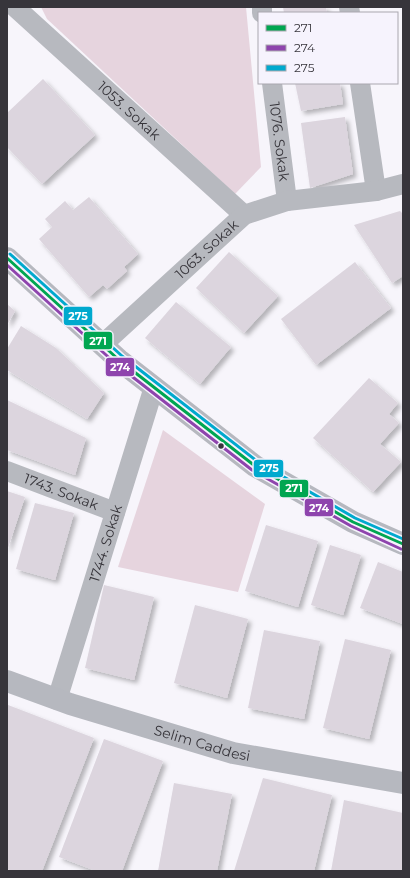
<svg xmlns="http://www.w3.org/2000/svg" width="410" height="878" font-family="Montserrat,sans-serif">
	<defs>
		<filter id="shadow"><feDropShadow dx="3.5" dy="3.5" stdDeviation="2" flood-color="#0004"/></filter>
	</defs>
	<rect width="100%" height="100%" fill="#f7f5fb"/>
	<g fill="#e6d4de">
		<polygon points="41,7 246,7 261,167 235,194 47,19"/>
		<polygon points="163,430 265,504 238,592 118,567"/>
	</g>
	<g fill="#dcd5de" filter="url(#shadow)">
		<polygon points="283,7 326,7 327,13 284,13"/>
		<polygon points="43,79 95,135 42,184 7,147 7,113"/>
		<polygon points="295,83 340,83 343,104 301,111"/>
		<polygon points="345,117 353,174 310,188 301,123"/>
		<polygon points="89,197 138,254 124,267 127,271 107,289 103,285 89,297 39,239 52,227 45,219 65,201 73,210"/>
		<polygon points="400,211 403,214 403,276 392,283 354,225"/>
		<polygon points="229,252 278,296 244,333 196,288"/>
		<polygon points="355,262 391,308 316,365 281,319"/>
		<polygon points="176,302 231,347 200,384 145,338"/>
		<polygon points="7,304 15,311 7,325"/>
		<polygon points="21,326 56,348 104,393 87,419 7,370 7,349"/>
		<polygon points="369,378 398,403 389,414 399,423 380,444 401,462 373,492 313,438"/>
		<polygon points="7,400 86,438 75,475 7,450"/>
		<polygon points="7,491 25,497 8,548 7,548"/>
		<polygon points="35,503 74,513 55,580 16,569"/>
		<polygon points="266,525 318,541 298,607 245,591"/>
		<polygon points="330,545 361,555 343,615 311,605"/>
		<polygon points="378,562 403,572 403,624 360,608"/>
		<polygon points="104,585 154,597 134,680 85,668"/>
		<polygon points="195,605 248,619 227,698 174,683"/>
		<polygon points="264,630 320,641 304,719 248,708"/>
		<polygon points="345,639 391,650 369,739 323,728"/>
		<polygon points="8,705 94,738 42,871 12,871 7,869"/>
		<polygon points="104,739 163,761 122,871 96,871 59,857"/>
		<polygon points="263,778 332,795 314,871 234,871"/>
		<polygon points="174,783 232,794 217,871 158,871"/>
		<polygon points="344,800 403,813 403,871 331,871"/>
	</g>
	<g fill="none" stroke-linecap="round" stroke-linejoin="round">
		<g stroke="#b7b9bf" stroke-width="20">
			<path id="s1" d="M 15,7 L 244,215"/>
			<polyline points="262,7 262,13"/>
			<polyline points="349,7 350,13"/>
			<path id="s2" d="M 272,83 L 287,201"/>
			<polyline points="360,83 376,191"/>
			<path id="s3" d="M 102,345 L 244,215 L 287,201 L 376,191 L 403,184"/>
			<path id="s4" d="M 7,471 L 115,512"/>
			<path id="s5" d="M 57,700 L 154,387"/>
		</g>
		<g stroke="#b6b8bf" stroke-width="22">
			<polyline points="7,258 119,360 255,466 353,522 403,544"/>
			<path id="s6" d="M 7,681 L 70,704 L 233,753 L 403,783"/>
		</g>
		<defs>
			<polyline id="bus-1" points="7,258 119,360 255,466 353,522 403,544"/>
			<polyline id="bus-2" points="7,265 116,364 252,470 351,526 401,549"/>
			<polyline id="bus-3" points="10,254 122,356 258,462 355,518 403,539"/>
		</defs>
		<use href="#bus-1" stroke="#f6f3fd" stroke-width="6"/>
		<use href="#bus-2" stroke="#f6f3fd" stroke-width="6"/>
		<use href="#bus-3" stroke="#f6f3fd" stroke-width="6"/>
		<use href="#bus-1" stroke="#00a651" stroke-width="3"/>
		<use href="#bus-2" stroke="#8e44ad" stroke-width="3"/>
		<use href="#bus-3" stroke="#00a9ce" stroke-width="3"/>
	</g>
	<circle fill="#37353b" stroke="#f6f3fd" stroke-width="1.5" cx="221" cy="446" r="3.5"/>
	<g text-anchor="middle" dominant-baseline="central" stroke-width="4" stroke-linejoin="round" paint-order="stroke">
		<g font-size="14" fill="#37353b" stroke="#f6f3fd">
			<text stroke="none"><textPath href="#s1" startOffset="154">1053. Sokak</textPath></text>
			<text stroke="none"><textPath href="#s2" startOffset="59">1076. Sokak</textPath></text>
			<text stroke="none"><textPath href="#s3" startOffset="142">1063. Sokak</textPath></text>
			<text stroke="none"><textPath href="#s4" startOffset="58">1743. Sokak</textPath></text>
			<text stroke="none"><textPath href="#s5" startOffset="164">1744. Sokak</textPath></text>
			<text stroke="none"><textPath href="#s6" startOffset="205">Selim Caddesi</textPath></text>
		</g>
	</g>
	<g stroke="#f6f3fd" stroke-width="1.5">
		<rect x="63" y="306" width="30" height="20" rx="4" fill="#00a9ce"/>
		<rect x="83" y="331" width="30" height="19" rx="4" fill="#00a651"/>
		<rect x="105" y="357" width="30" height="20" rx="4" fill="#8e44ad"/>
		<rect x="253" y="459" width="31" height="19" rx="4" fill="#00a9ce"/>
		<rect x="279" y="479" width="30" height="19" rx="4" fill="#00a651"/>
		<rect x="304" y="498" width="30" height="19" rx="4" fill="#8e44ad"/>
	</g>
	<g font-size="11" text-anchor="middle" font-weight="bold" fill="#fff">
		<text x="78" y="320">275</text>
		<text x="98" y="345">271</text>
		<text x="120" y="371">274</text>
		<text x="269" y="472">275</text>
		<text x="294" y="492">271</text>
		<text x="319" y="512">274</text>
	</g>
	<rect width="410" height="878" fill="none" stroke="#37353b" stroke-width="16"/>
	<rect x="258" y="12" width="140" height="72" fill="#f6f3fd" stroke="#aaa7af"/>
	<rect x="266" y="25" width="20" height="6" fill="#00a651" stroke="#aaa7af"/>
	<text x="294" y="32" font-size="12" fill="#37353b">271</text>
	<rect x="266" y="45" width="20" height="6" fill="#8e44ad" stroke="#aaa7af"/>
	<text x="294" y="52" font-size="12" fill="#37353b">274</text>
	<rect x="266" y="65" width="20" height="6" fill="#00a9ce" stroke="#aaa7af"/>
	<text x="294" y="72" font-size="12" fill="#37353b">275</text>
</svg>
